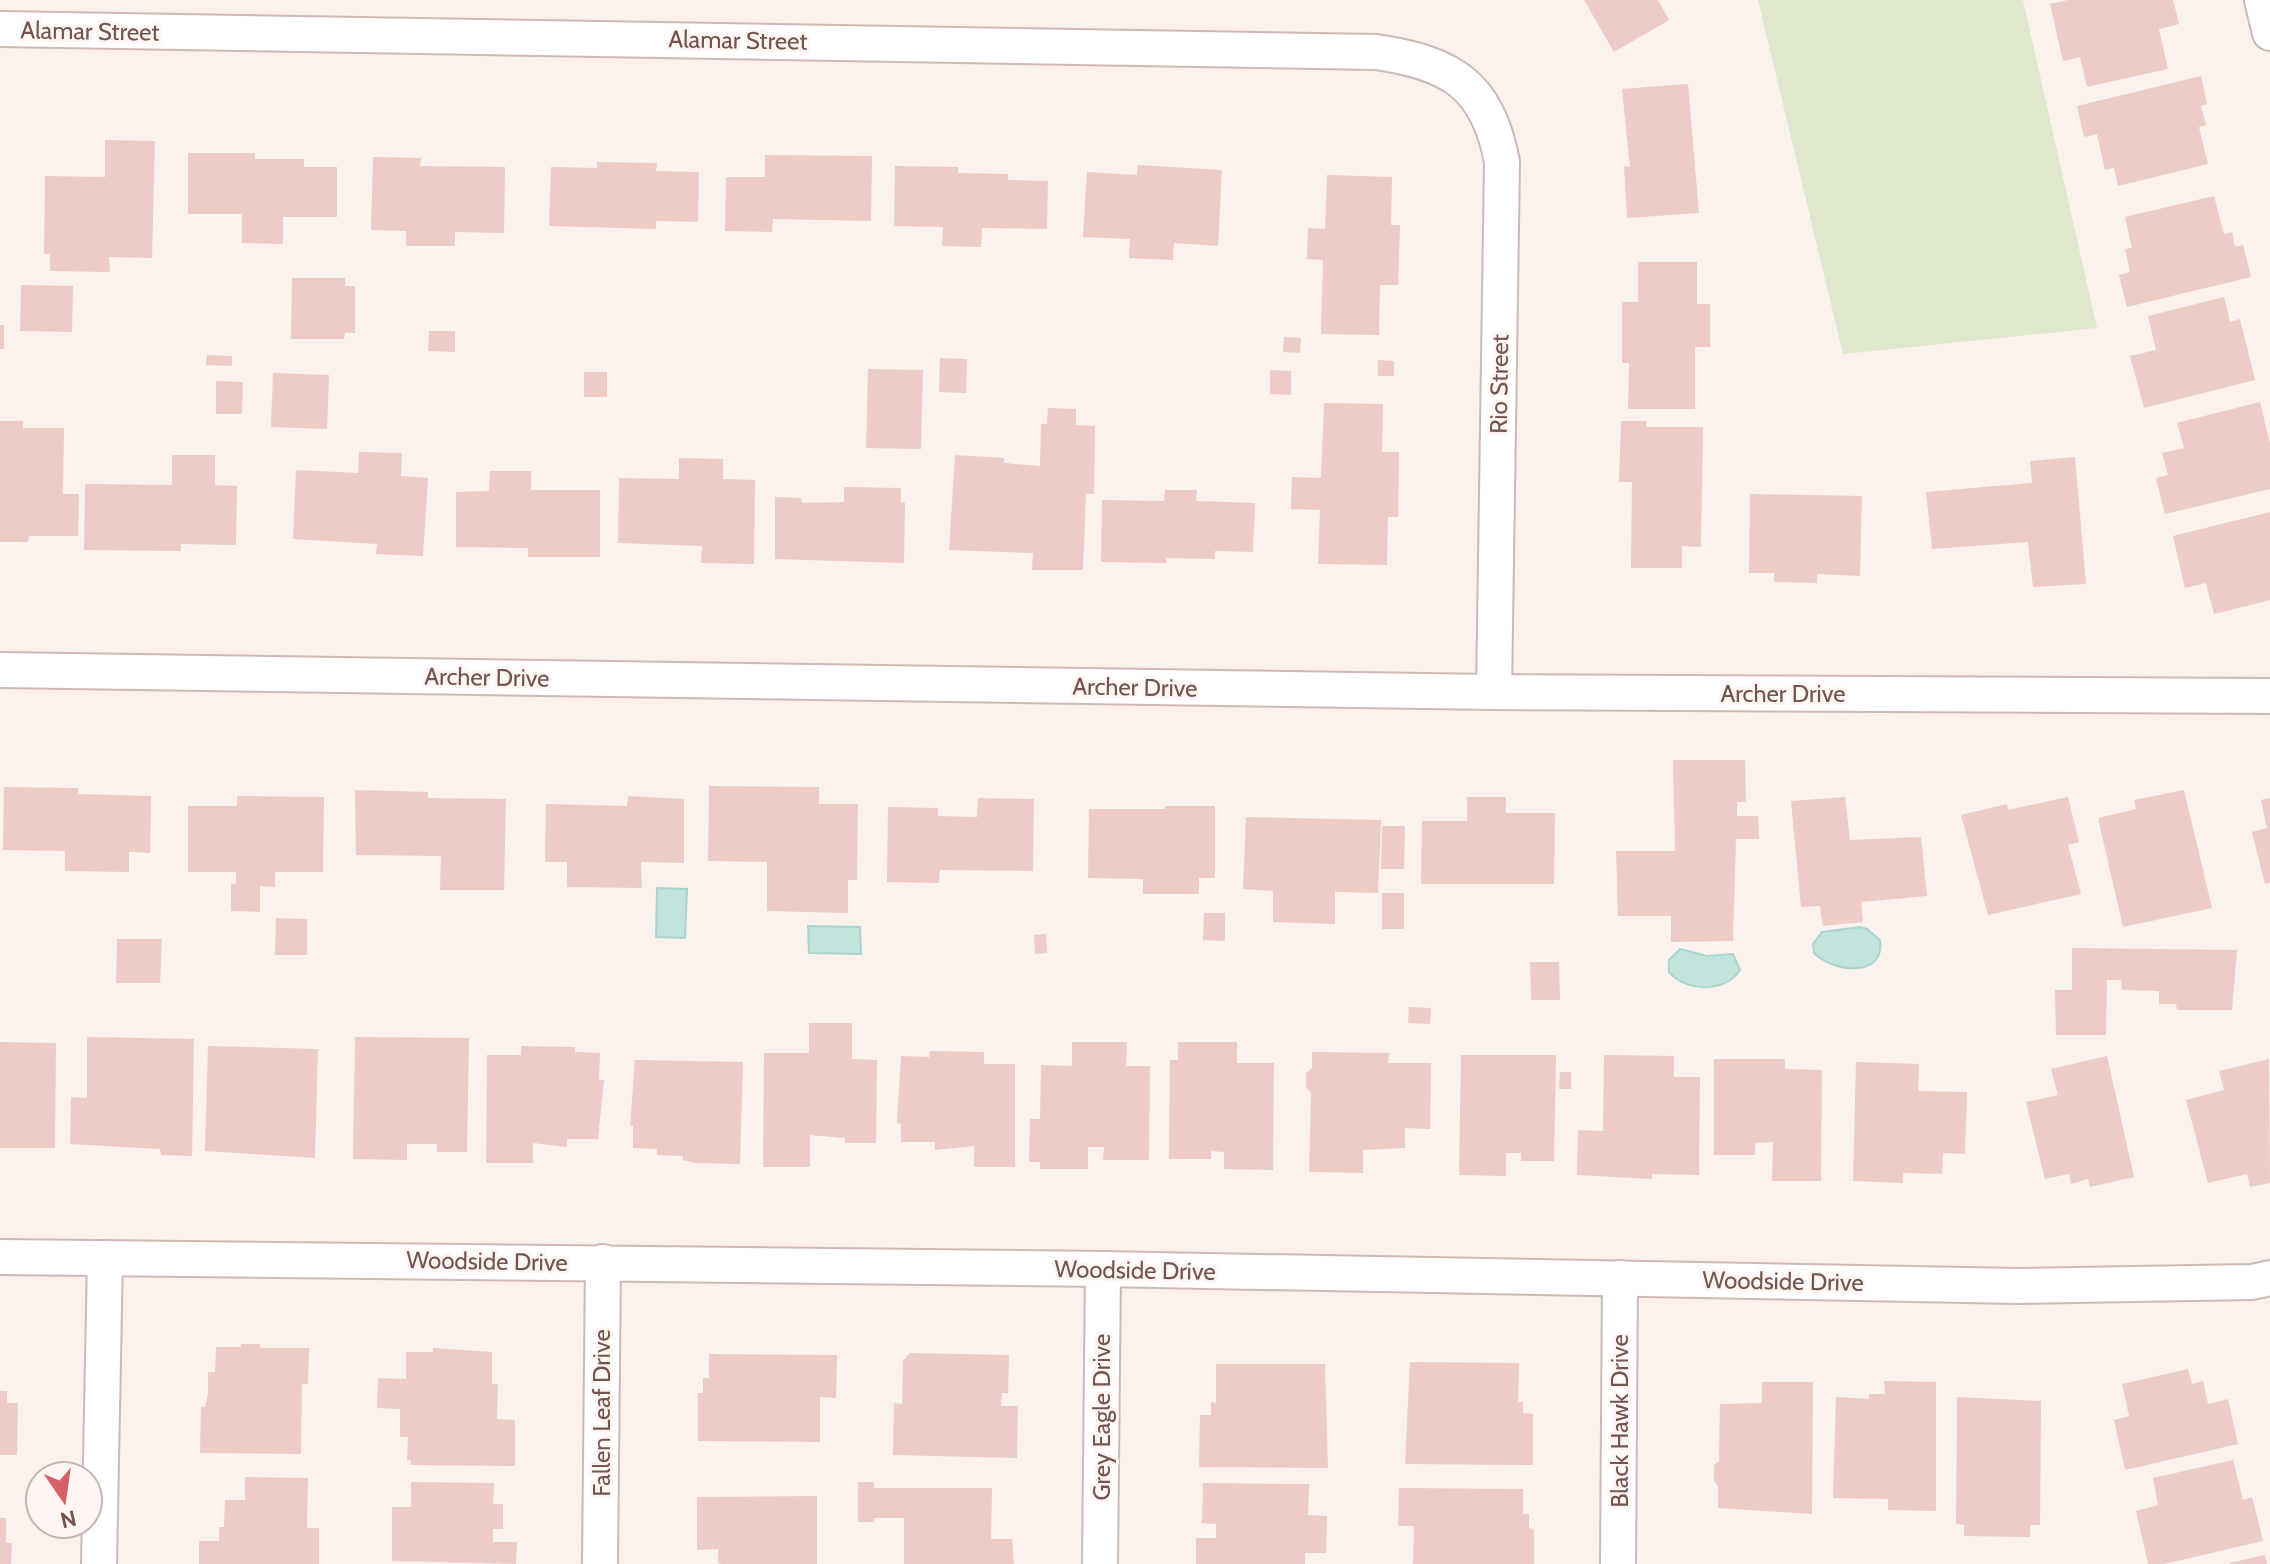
<svg xmlns="http://www.w3.org/2000/svg" width="2270" height="1564" font-family="Cabin,sans-serif">
	<rect width="100%" height="100%" fill="#fbf1ed"/>
	<polygon fill="#dfe8cc" points="1758,0 2023,0 2097,328 1843,354"/>
	<g fill="#c2e3de" stroke="#aad4ce" stroke-width="2">
		<polygon points="657,888 687,889 685,938 656,937"/>
		<polygon points="808,926 860,927 861,954 809,953"/>
		<path d="M 1860,927 L 1867,929 L 1880,940 C 1886,979 1832,972 1814,953 L 1813,944 L 1822,932 Z"/>
		<path d="M 1680,949 L 1707,956 L 1733,954 L 1740,970 C 1725,993 1686,992 1669,972 L 1669,960 Z"/>
	</g>
	<g fill="#edcbc7">
		<polygon points="1584,0 1658,0 1669,20 1614,52"/>
		<polygon points="2068,0 2173,0 2179,24 2159,29 2168,69 2087,87 2080,57 2063,61 2050,4"/>
		<polygon points="2201,76 2207,104 2201,106 2206,125 2199,127 2208,164 2118,186 2114,168 2105,170 2097,134 2084,137 2077,106"/>
		<polygon points="1688,84 1699,213 1627,218 1624,166 1630,167 1622,89"/>
		<polygon points="105,140 155,141 152,258 109,257 110,272 50,271 50,254 44,254 45,176 105,177"/>
		<polygon points="188,153 255,153 255,159 304,159 304,167 337,167 337,217 283,217 283,244 242,243 242,214 188,214"/>
		<polygon points="765,155 872,156 871,221 773,219 772,232 725,231 726,177 765,177"/>
		<polygon points="373,157 421,158 420,166 505,167 504,233 455,232 455,246 406,246 406,231 371,230"/>
		<polygon points="597,162 657,163 656,171 699,172 698,222 656,221 656,229 549,226 551,167 597,168"/>
		<polygon points="1138,165 1222,170 1218,246 1174,243 1173,260 1129,258 1130,239 1083,237 1087,172 1137,175"/>
		<polygon points="895,166 958,167 958,173 1008,174 1008,180 1048,181 1047,229 982,228 981,247 942,246 943,227 894,226"/>
		<polygon points="1327,175 1392,177 1391,225 1400,225 1398,285 1380,285 1379,335 1321,334 1323,260 1307,259 1308,228 1325,229"/>
		<polygon points="2214,196 2224,234 2232,232 2235,247 2243,245 2251,277 2127,307 2119,275 2130,272 2125,249 2132,248 2125,217"/>
		<polygon points="1638,262 1697,262 1697,304 1710,304 1710,347 1695,347 1695,409 1628,409 1629,363 1622,363 1622,302 1638,302"/>
		<polygon points="292,278 345,278 345,286 355,286 355,333 345,333 344,339 291,339"/>
		<polygon points="21,285 73,286 72,332 20,331"/>
		<polygon points="2224,297 2230,322 2240,319 2255,380 2144,408 2130,356 2156,350 2148,316"/>
		<rect x="0" y="325" width="4" height="24"/>
		<polygon points="429,331 455,331 455,352 428,351"/>
		<polygon points="1284,337 1301,338 1300,353 1283,352"/>
		<polygon points="207,355 232,356 232,366 206,365"/>
		<polygon points="940,358 967,359 966,393 939,392"/>
		<polygon points="1378,360 1394,361 1394,376 1378,376"/>
		<polygon points="868,369 923,370 921,449 866,448"/>
		<polygon points="1270,370 1291,371 1291,395 1270,394"/>
		<rect x="584" y="372" width="23" height="25"/>
		<polygon points="273,373 329,375 327,429 271,427"/>
		<polygon points="216,381 243,382 242,414 216,414"/>
		<polygon points="2260,402 2270,443 2270,489 2165,514 2156,478 2168,475 2162,453 2184,448 2177,423"/>
		<polygon points="1324,403 1383,404 1382,452 1399,452 1398,517 1388,517 1387,565 1318,564 1320,510 1291,509 1292,477 1321,478"/>
		<polygon points="1048,408 1076,409 1076,425 1095,426 1094,494 1086,494 1083,570 1032,570 1033,553 949,550 955,455 1004,458 1004,463 1040,466 1041,424 1047,424"/>
		<polygon points="0,421 23,421 23,428 64,428 63,494 79,494 78,536 29,536 28,542 0,542"/>
		<polygon points="1621,421 1646,421 1646,427 1703,427 1701,547 1682,546 1682,568 1631,568 1632,482 1619,482"/>
		<polygon points="359,452 402,453 401,476 428,478 423,556 376,554 377,544 293,539 296,470 358,473"/>
		<polygon points="172,455 215,455 215,485 237,486 236,545 181,544 181,551 84,550 85,484 172,485"/>
		<polygon points="2075,457 2086,584 2033,587 2028,542 1932,549 1926,492 2032,483 2030,461"/>
		<polygon points="679,458 723,459 723,479 755,480 754,564 701,563 702,546 618,543 619,478 679,479"/>
		<polygon points="490,471 531,471 531,490 600,490 600,557 528,557 528,548 456,547 456,492 489,491"/>
		<polygon points="844,487 901,488 901,502 905,503 904,563 775,559 775,497 801,498 802,503 844,502"/>
		<polygon points="1165,490 1197,490 1196,501 1255,503 1253,552 1215,551 1215,559 1166,558 1166,563 1101,562 1102,500 1164,501"/>
		<polygon points="1750,494 1862,496 1860,576 1817,574 1817,583 1774,582 1774,573 1749,573"/>
		<polygon points="2270,512 2270,600 2214,614 2206,583 2185,588 2173,536"/>
		<polygon points="1673,760 1745,760 1746,802 1737,802 1737,816 1758,816 1759,839 1736,839 1733,941 1671,942 1671,916 1618,916 1616,851 1675,851"/>
		<polygon points="709,786 819,787 819,804 858,804 857,880 848,880 848,913 767,911 767,862 708,861"/>
		<polygon points="4,787 78,788 78,794 151,796 150,853 129,852 129,872 65,871 65,851 3,850"/>
		<polygon points="355,790 428,792 428,798 506,799 504,890 440,890 441,856 356,855"/>
		<polygon points="2184,790 2212,908 2123,927 2098,818 2136,809 2134,800"/>
		<polygon points="237,796 324,797 323,872 275,872 275,887 260,886 260,912 231,911 231,884 236,884 236,872 188,872 188,806 237,806"/>
		<polygon points="628,796 684,799 684,863 641,862 642,888 567,887 567,862 545,862 546,804 627,806"/>
		<polygon points="1467,797 1506,797 1506,813 1555,813 1554,884 1421,884 1422,821 1467,821"/>
		<polygon points="1845,797 1850,840 1921,837 1927,896 1861,902 1863,922 1823,926 1820,906 1801,907 1791,801"/>
		<polygon points="2068,797 2079,842 2068,845 2081,894 1988,915 1961,815 2007,804 2008,810"/>
		<polygon points="978,798 1034,799 1033,871 940,870 939,883 887,882 888,807 938,808 938,816 977,817"/>
		<polygon points="2270,798 2270,883 2265,884 2252,832 2267,828 2261,800"/>
		<polygon points="1165,806 1215,806 1215,878 1199,878 1199,894 1143,894 1143,879 1088,878 1089,809 1165,809"/>
		<polygon points="1246,817 1381,820 1378,893 1335,892 1335,924 1273,922 1273,891 1243,889"/>
		<polygon points="1382,826 1405,826 1404,869 1381,869"/>
		<rect x="1382" y="893" width="22" height="36"/>
		<polygon points="1204,913 1225,913 1225,941 1203,940"/>
		<polygon points="276,918 307,919 307,955 275,955"/>
		<polygon points="1046,934 1047,953 1035,954 1034,935"/>
		<polygon points="117,939 162,939 160,983 116,983"/>
		<polygon points="2072,948 2237,950 2232,1010 2177,1010 2176,1004 2159,1004 2159,991 2122,990 2121,980 2107,980 2106,1035 2056,1035 2055,990 2072,990"/>
		<polygon points="1530,962 1559,962 1560,1000 1531,1000"/>
		<polygon points="1409,1007 1431,1008 1430,1024 1408,1023"/>
		<polygon points="809,1023 852,1023 852,1059 877,1060 876,1143 845,1143 845,1138 810,1135 810,1167 763,1167 764,1053 809,1053"/>
		<polygon points="87,1037 194,1039 192,1156 161,1155 160,1149 70,1144 71,1097 87,1098"/>
		<polygon points="355,1037 469,1038 467,1152 437,1152 437,1144 407,1144 407,1160 353,1159"/>
		<polygon points="0,1042 56,1043 55,1148 0,1148"/>
		<polygon points="1072,1042 1127,1042 1126,1066 1150,1066 1149,1160 1103,1160 1104,1147 1088,1147 1088,1169 1040,1169 1040,1162 1029,1162 1030,1119 1040,1119 1041,1065 1072,1066"/>
		<polygon points="1178,1042 1237,1042 1237,1063 1274,1063 1273,1170 1224,1169 1224,1152 1211,1151 1211,1159 1169,1159 1170,1060 1178,1060"/>
		<polygon points="208,1046 318,1049 315,1158 205,1151"/>
		<polygon points="521,1046 575,1047 575,1052 600,1053 599,1080 604,1080 598,1139 567,1139 567,1147 533,1143 533,1163 486,1163 487,1055 521,1055"/>
		<polygon points="930,1051 984,1052 984,1064 1015,1064 1015,1167 974,1167 974,1146 935,1150 935,1142 901,1142 901,1124 897,1123 901,1056 929,1057 929,1060"/>
		<polygon points="1312,1052 1389,1053 1388,1063 1431,1063 1430,1129 1405,1128 1405,1148 1363,1150 1363,1173 1309,1172 1311,1093 1306,1087 1306,1073 1312,1068"/>
		<polygon points="1461,1055 1556,1055 1554,1161 1521,1161 1521,1153 1506,1153 1506,1176 1459,1175"/>
		<polygon points="1604,1055 1674,1056 1674,1077 1700,1077 1699,1175 1652,1174 1652,1179 1577,1175 1578,1130 1603,1131"/>
		<polygon points="2107,1056 2134,1177 2090,1187 2088,1179 2071,1184 2069,1174 2045,1179 2026,1102 2058,1095 2051,1069"/>
		<polygon points="1714,1059 1785,1059 1785,1069 1822,1070 1821,1181 1772,1181 1773,1142 1755,1143 1755,1155 1714,1155"/>
		<polygon points="2269,1059 2270,1183 2250,1187 2247,1174 2208,1183 2186,1100 2224,1090 2219,1071"/>
		<polygon points="635,1060 743,1062 740,1164 695,1163 683,1160 683,1156 657,1155 657,1149 633,1148 633,1126 630,1126"/>
		<polygon points="1856,1062 1919,1064 1918,1091 1967,1092 1965,1154 1943,1153 1942,1174 1903,1173 1903,1183 1853,1181"/>
		<polygon points="1560,1072 1571,1072 1571,1089 1559,1089"/>
		<polygon points="241,1344 260,1344 260,1348 309,1348 308,1384 302,1384 301,1454 200,1453 201,1407 205,1407 208,1394 208,1372 215,1372 216,1347 241,1347"/>
		<polygon points="433,1348 492,1352 492,1384 498,1384 497,1419 515,1420 515,1466 411,1465 411,1460 407,1460 408,1437 400,1437 400,1409 377,1408 378,1378 406,1379 406,1352 433,1352"/>
		<polygon points="910,1353 1009,1355 1008,1393 1002,1393 1001,1406 1018,1406 1017,1458 893,1455 894,1403 902,1404 903,1361"/>
		<polygon points="709,1354 837,1355 836,1398 820,1397 820,1442 698,1441 698,1393 703,1393 703,1378 709,1378"/>
		<polygon points="1410,1362 1519,1363 1518,1402 1523,1402 1523,1413 1533,1414 1533,1465 1405,1464"/>
		<polygon points="1216,1364 1325,1364 1328,1468 1199,1467 1200,1415 1211,1415 1211,1402 1216,1403"/>
		<polygon points="2188,1369 2192,1384 2203,1381 2208,1404 2228,1399 2238,1444 2125,1470 2114,1420 2129,1416 2122,1384"/>
		<polygon points="1884,1381 1936,1382 1936,1511 1888,1510 1888,1499 1833,1498 1836,1397 1869,1399 1869,1394 1885,1394"/>
		<polygon points="1762,1382 1813,1382 1812,1514 1718,1508 1718,1486 1714,1481 1714,1465 1719,1461 1720,1404 1762,1403"/>
		<polygon points="0,1391 7,1391 7,1403 18,1403 17,1455 0,1455"/>
		<polygon points="1957,1397 2041,1401 2040,1525 2030,1525 2030,1537 1964,1536 1964,1525 1956,1524"/>
		<polygon points="2233,1460 2243,1500 2252,1497 2263,1541 2164,1564 2148,1564 2136,1511 2158,1505 2153,1478"/>
		<polygon points="245,1477 308,1478 307,1528 319,1528 319,1564 199,1564 199,1541 219,1541 219,1527 224,1527 225,1500 245,1500"/>
		<polygon points="411,1482 494,1483 493,1504 503,1504 503,1529 493,1529 493,1542 517,1542 516,1564 392,1561 392,1507 411,1507"/>
		<polygon points="858,1482 874,1482 874,1488 992,1488 991,1539 1012,1539 1014,1564 904,1564 904,1518 874,1518 874,1522 858,1522"/>
		<polygon points="1203,1483 1309,1484 1308,1515 1327,1516 1326,1553 1305,1553 1305,1564 1196,1564 1196,1538 1216,1538 1216,1524 1202,1523"/>
		<polygon points="1399,1488 1523,1489 1523,1514 1529,1514 1529,1528 1534,1529 1534,1564 1413,1564 1414,1526 1398,1526"/>
		<polygon points="817,1496 817,1564 722,1564 718,1563 718,1549 697,1550 697,1497"/>
		<polygon points="0,1518 6,1518 6,1543 12,1543 11,1564 0,1564"/>
		<polygon points="2265,1555 2267,1564 2230,1564 2230,1563"/>
	</g>
	<g fill="none" stroke-linecap="round" stroke-linejoin="round">
		<defs>
			<g id="street">
				<polyline points="2262,0 2270,33"/>
				<path d="M 0,29 L 1376,52 C 1451,63 1488,85 1502,162 L 1494,692"/>
				<polyline points="0,670 1494,692 2270,696"/>
				<polyline points="0,1257 1103,1269 2019,1286 2252,1282 2270,1278"/>
				<polyline points="99,1564 105,1258"/>
				<polyline points="600,1564 603,1262"/>
				<polyline points="1100,1564 1103,1269"/>
				<polyline points="1618,1564 1620,1278"/>
			</g>
		</defs>
		<use href="#street" stroke="#ceb9b5" stroke-width="38"/>
		<use href="#street" stroke="#fff" stroke-width="34"/>
	</g>
	<g text-anchor="middle" dominant-baseline="central" stroke-width="6" stroke-linejoin="round" paint-order="stroke">
		<g font-size="24" fill="#745451" stroke="#fef6f3">
			<text transform="translate(90 31) rotate(1)">Alamar Street</text>
			<text transform="translate(738 40) rotate(1)">Alamar Street</text>
			<text transform="translate(1499 384) rotate(-89)">Rio Street</text>
			<text transform="translate(487 677) rotate(1)">Archer Drive</text>
			<text transform="translate(1135 687) rotate(1)">Archer Drive</text>
			<text x="1783" y="693">Archer Drive</text>
			<text transform="translate(487 1261) rotate(1)">Woodside Drive</text>
			<text transform="translate(1135 1270) rotate(1)">Woodside Drive</text>
			<text transform="translate(1783 1281) rotate(1)">Woodside Drive</text>
			<text transform="translate(601 1413) rotate(-90)">Fallen Leaf Drive</text>
			<text transform="translate(1101 1417) rotate(-90)">Grey Eagle Drive</text>
			<text transform="translate(1619 1421) rotate(-90)">Black Hawk Drive</text>
		</g>
	</g>
	<g transform="translate(64 1500) rotate(167)"><circle r="38" fill="#fef6f3" stroke="#c7b5b2" stroke-width="2"/>
	<path d="M0-6L14 30L0 20L-14 30Z" fill="#d66068"/>
	<text y="-12" font-size="22" font-weight="bold" text-anchor="middle" fill="#745451">N</text>
	</g>
</svg>
